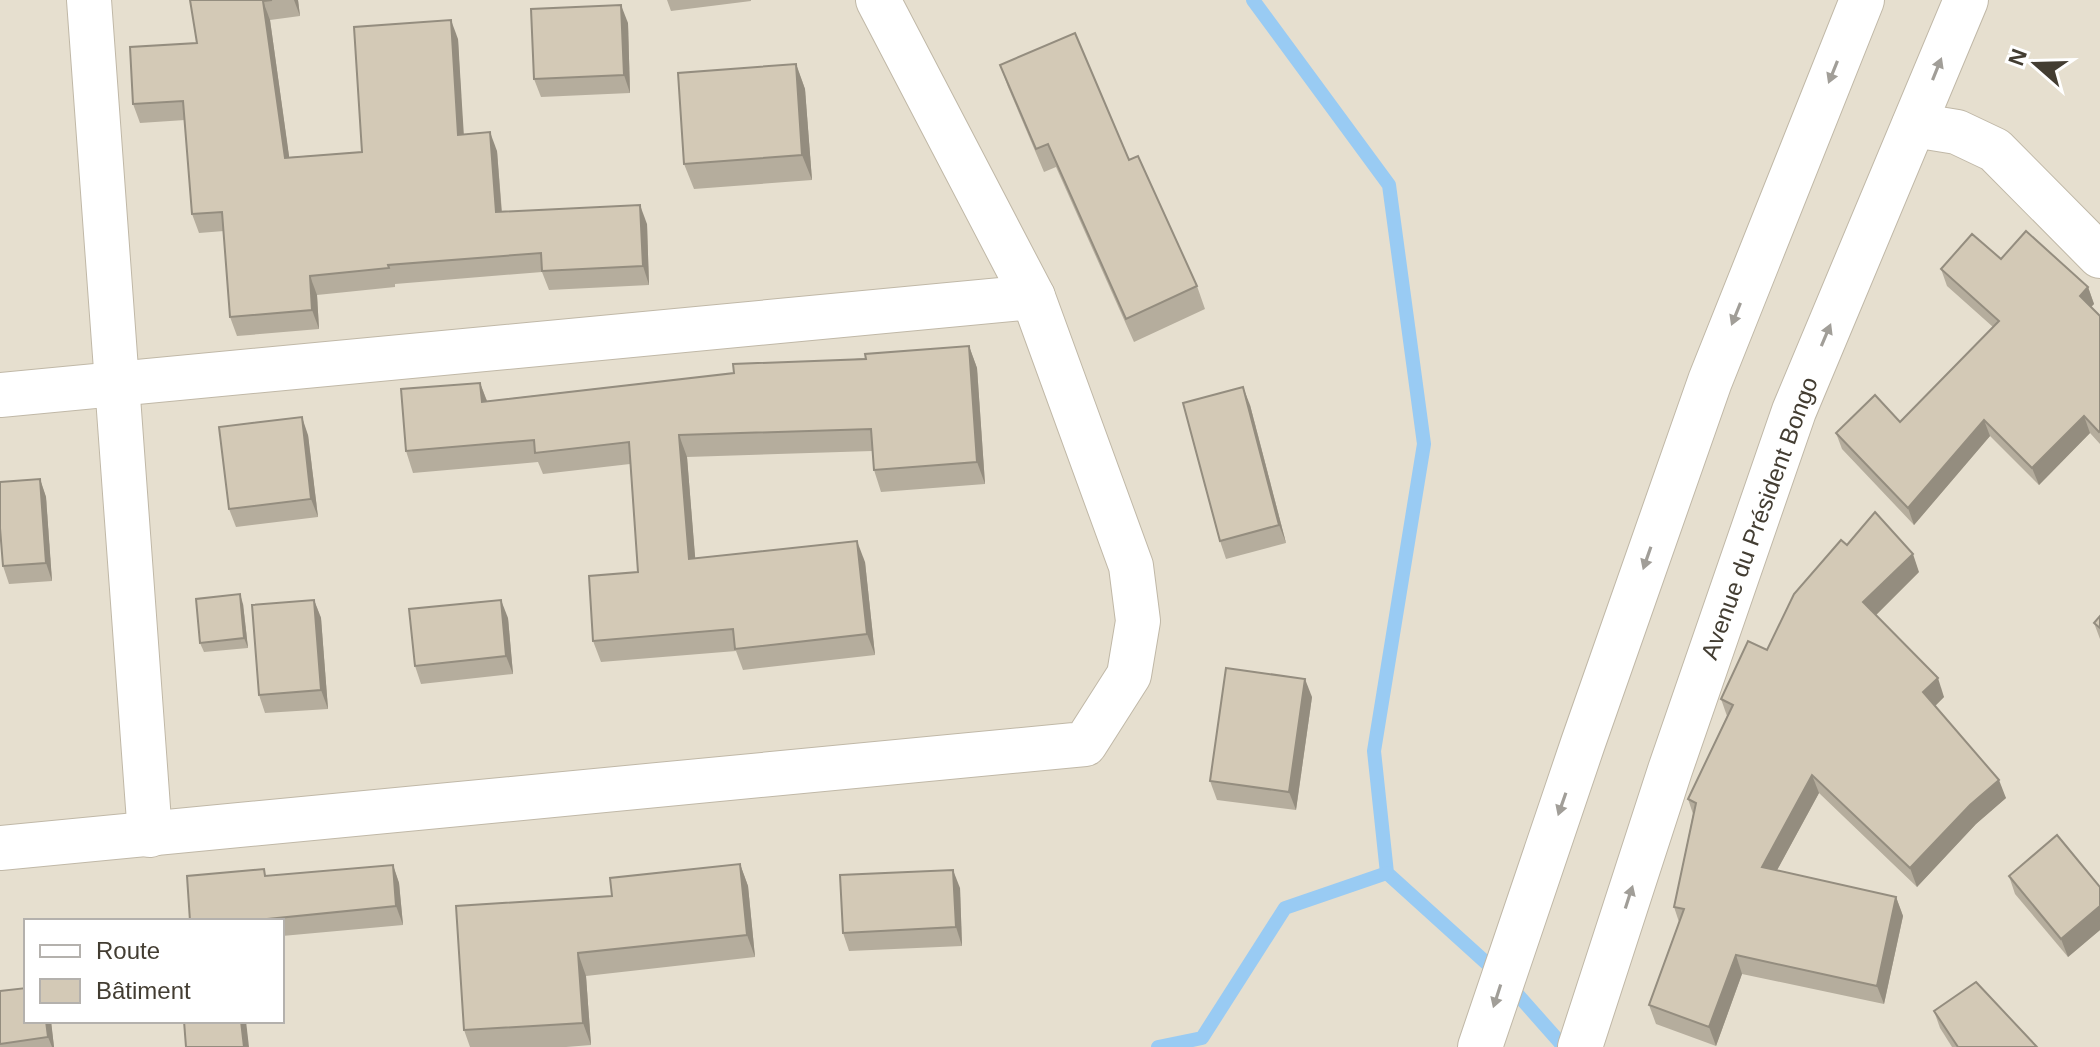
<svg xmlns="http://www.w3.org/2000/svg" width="2100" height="1047" font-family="Arial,sans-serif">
	<rect width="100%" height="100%" fill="#f2ede1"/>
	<path fill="#e6dfcf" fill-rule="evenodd" d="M 0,0 L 2100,0 L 2100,1047 L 0,1047 ZM 26,921 L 282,921 L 282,1021 L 26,1021 Z"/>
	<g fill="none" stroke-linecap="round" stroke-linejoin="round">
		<g stroke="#99cbf3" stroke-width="14">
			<polyline points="1253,0 1389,185 1424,444 1374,751 1387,873 1503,978 1564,1047"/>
			<polyline points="1158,1047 1202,1038 1285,908 1387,873"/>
		</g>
		<defs>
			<g id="minor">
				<polyline points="89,0 150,835"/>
				<polyline points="1914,125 1957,132 1995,150 2100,256"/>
				<polyline points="0,395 1033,297"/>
				<polyline points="0,848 1085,744 1129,675 1138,621 1131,566 1033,297 878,0"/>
			</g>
			<g id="tertiary">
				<polyline points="1480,1047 1583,743 1710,381 1862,0"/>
				<polyline points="1580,1047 1670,770 1794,411 1966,0"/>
			</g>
		</defs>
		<use href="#minor" stroke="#c0b8a7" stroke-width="46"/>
		<use href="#tertiary" stroke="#c0b8a7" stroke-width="46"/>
		<use href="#minor" stroke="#fff" stroke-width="44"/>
		<use href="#tertiary" stroke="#fff" stroke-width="44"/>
	</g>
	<g fill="#b5ad9d">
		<polygon points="190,0 298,0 300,16 270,20 289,157 362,152 458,39 463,134 497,151 502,212 647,224 649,285 549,290 542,272 395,284 395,287 317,295 319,329 237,336 230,317 224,231 199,233 192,214 185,120 140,123 133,104 197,43"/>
		<polygon points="667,0 751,0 751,1 671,11"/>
		<polygon points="628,23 630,93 541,97 534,79"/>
		<polygon points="796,64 805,89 812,180 694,189 684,164"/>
		<polygon points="1000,65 1129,160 1197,286 1205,309 1134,342 1056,167 1044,172 1008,87"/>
		<polygon points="2001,259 2088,287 2094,304 2091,307 2100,316 2100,444 2090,433 2039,485 1990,436 1914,525 1842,449 1836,433 1900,422 1993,327 1947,286 1941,269"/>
		<polygon points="969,346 977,368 985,484 881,492 874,470 872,451 687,457 695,558 865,562 875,655 743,670 736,651 601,662 593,641 638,572 630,464 543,474 538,462 413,473 406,451 480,383 487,401"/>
		<polygon points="1250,405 1286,543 1226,559 1220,541"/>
		<polygon points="308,435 318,517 236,527 229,509"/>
		<polygon points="40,479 46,497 52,581 9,584 3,566"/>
		<polygon points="1919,572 1876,615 1944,697 1935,706 2006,798 1976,824 1917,887 1819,793 1777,870 1896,897 1903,916 1884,1004 1742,974 1716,1046 1656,1024 1649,1005 1679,922 1674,907 1693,814 1688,799 1727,716 1721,699 1767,650"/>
		<polygon points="314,600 321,618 328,709 265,713 259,695"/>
		<polygon points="243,604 248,648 204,652 200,643"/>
		<polygon points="2100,616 2100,639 2094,623"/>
		<polygon points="508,618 513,674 421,684 415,666"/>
		<polygon points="1312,697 1296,810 1217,800 1210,781"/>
		<polygon points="740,864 748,886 755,957 586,976 591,1045 566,1047 470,1047 464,1030 612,896"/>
		<polygon points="393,865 399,883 403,925 282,936 282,921 190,921 267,876"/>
		<polygon points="2009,876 2100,887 2100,930 2068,957 2015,894"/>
		<polygon points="960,888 962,946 849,951 843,933"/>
		<polygon points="0,991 26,1021 51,1021 54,1047 0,1047"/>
		<polygon points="1934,1011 2037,1047 1952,1047 1940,1028"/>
	</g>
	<g fill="#948d7f">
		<polygon points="294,0 298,0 300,16"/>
		<polygon points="263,1 270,20 292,177 285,158"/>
		<polygon points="621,5 628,23 630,93 624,75"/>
		<polygon points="451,20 458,39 465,154 458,135"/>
		<polygon points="796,64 805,89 812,180 802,155"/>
		<polygon points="490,132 497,151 503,231 496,212"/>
		<polygon points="640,205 647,224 649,285 643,266"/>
		<polygon points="310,276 317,295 319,329 312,310"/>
		<polygon points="2088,287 2094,304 2086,312 2080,296"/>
		<polygon points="969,346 977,368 985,484 977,462"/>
		<polygon points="480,383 488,404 482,402"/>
		<polygon points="1243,387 1250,405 1286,543 1279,525"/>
		<polygon points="2084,416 2090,433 2039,485 2032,468"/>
		<polygon points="302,417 308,435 318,517 311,499"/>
		<polygon points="1984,420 1990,436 1914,525 1908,508"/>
		<polygon points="679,435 687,457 697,580 689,559"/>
		<polygon points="40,479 46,497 52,581 46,563"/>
		<polygon points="857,541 865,562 875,655 867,634"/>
		<polygon points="1913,554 1919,572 1870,621 1863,602"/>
		<polygon points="240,594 243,604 248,648 244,638"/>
		<polygon points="314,600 321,618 328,709 321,690"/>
		<polygon points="501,600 508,618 513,674 506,656"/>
		<polygon points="1938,678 1944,697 1930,711 1923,692"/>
		<polygon points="1305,679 1312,697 1296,810 1289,792"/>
		<polygon points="1812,775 1819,793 1769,885 1762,867"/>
		<polygon points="1999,780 2006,798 1976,824 1917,887 1910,868 1970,805"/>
		<polygon points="740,864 748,886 755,957 747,935"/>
		<polygon points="393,865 399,883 403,925 396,906"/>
		<polygon points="953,870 960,888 962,946 956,927"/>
		<polygon points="1896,897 1903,916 1884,1004 1877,986"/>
		<polygon points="2100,906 2100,930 2068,957 2061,939"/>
		<polygon points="578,953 586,976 591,1045 583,1023"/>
		<polygon points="1736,955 1742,974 1716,1046 1709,1027"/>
		<polygon points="46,1021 51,1021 54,1047 52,1047 48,1037"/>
		<polygon points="241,1021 246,1021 249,1047 244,1047"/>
	</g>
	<g fill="#d3c9b6" stroke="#948d7f" stroke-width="2">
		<polygon points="190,0 272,0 263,1 285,158 362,152 354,27 451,20 458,135 490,132 496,212 640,205 643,266 542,271 541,253 388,265 389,268 310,276 312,310 230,317 222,212 192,214 183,101 133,104 130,47 197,43"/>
		<polygon points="621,5 624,75 534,79 531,9"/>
		<polygon points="1075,33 1129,160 1138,156 1197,286 1126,319 1048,144 1036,149 1000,65"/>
		<polygon points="796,64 802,155 684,164 678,73"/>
		<polygon points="2026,231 2088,287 2080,296 2100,316 2100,431 2099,432 2084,416 2032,468 1984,420 1908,508 1836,433 1875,395 1900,422 1999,321 1941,269 1972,234 2001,259"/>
		<polygon points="969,346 977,462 874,470 871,429 679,435 689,559 857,541 867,634 735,649 733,629 593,641 589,576 638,572 629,442 535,453 534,440 406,451 401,389 480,383 482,402 734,373 733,364 866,359 865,354"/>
		<polygon points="1243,387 1279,525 1220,541 1183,403"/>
		<polygon points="302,417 311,499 229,509 219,427"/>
		<polygon points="40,479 46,563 3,566 0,528 0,482"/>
		<polygon points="1875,512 1913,554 1863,602 1938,678 1923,692 1999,780 1970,805 1910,868 1812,775 1762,867 1896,897 1877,986 1736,955 1709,1027 1649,1005 1684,909 1674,907 1696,803 1688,799 1733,705 1721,699 1748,641 1767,650 1794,594 1841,540 1847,545"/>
		<polygon points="240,594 244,638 200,643 196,599"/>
		<polygon points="314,600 321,690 259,695 252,605"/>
		<polygon points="501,600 506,656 415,666 409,609"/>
		<polygon points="2100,616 2100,628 2094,623"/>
		<polygon points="1226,668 1305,679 1289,792 1210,781"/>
		<polygon points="2057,835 2100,887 2100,906 2061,939 2009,876"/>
		<polygon points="740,864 747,935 578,953 583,1023 464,1030 456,906 612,896 610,878"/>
		<polygon points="393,865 396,906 268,919 268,921 190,921 187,876 264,869 265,876"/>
		<polygon points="953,870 956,927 843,933 840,875"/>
		<polygon points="1976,982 2037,1047 1958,1047 1934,1011"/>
		<polygon points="26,988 26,1021 46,1021 48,1037 0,1044 0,991"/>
		<polygon points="184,1021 241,1021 244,1047 186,1047"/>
	</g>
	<defs><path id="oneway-solid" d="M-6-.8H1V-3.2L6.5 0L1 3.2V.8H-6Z" transform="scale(2)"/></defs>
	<g fill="#a19e98">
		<use href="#oneway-solid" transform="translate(1937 69) rotate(-68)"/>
		<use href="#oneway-solid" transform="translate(1833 72) rotate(112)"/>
		<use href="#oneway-solid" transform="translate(1736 314) rotate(112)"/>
		<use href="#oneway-solid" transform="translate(1826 335) rotate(-67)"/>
		<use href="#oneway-solid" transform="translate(1647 558) rotate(109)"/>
		<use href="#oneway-solid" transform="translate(1562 804) rotate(109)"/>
		<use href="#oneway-solid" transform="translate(1629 897) rotate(-72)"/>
		<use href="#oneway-solid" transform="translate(1497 996) rotate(108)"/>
	</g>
	<g text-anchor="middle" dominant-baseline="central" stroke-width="6" stroke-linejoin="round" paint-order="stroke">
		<g font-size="24" fill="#433d32" stroke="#fff">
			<text transform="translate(1759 518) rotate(-70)">Avenue du Président Bongo</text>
		</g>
	</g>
	<rect x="24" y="919" width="260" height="104" fill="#ffffff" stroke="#b4b1ad" stroke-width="2"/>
	<rect x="40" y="945" width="40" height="12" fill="#ffffff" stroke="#b4b1ad" stroke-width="2"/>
	<text x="96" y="959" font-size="24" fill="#433d32">Route</text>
	<rect x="40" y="979" width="40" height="24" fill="#d3c9b6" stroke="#b4b1ad" stroke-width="2"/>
	<text x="96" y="999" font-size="24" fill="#433d32">Bâtiment</text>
	<g transform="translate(2036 64) rotate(290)" stroke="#ffffff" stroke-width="6" paint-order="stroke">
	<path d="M0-6L14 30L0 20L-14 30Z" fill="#433d32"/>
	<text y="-12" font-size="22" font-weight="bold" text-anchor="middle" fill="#433d32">N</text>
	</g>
</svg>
